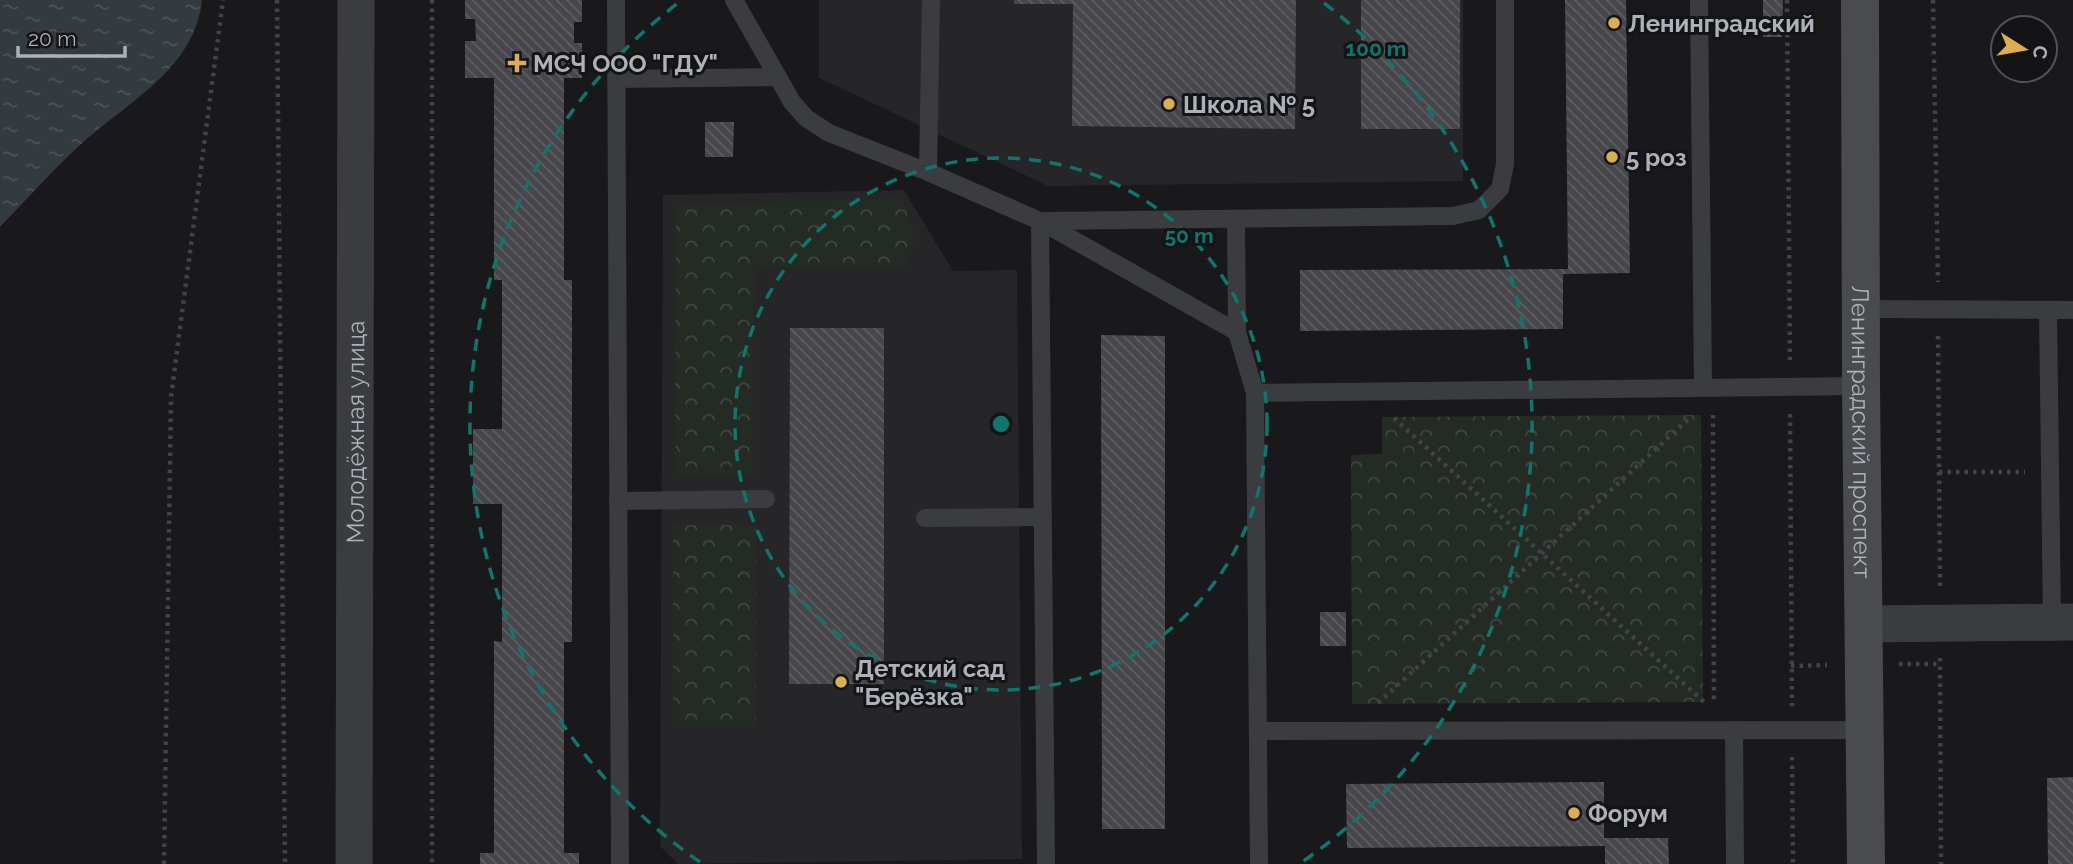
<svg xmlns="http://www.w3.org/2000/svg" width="2073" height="864" font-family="Raleway,sans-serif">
	<defs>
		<pattern id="park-crowns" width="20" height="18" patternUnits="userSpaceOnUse" patternTransform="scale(1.75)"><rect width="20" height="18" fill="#242b25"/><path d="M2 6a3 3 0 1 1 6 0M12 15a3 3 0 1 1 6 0" fill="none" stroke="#414743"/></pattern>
		<pattern id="water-ripples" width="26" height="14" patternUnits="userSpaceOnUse" patternTransform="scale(1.75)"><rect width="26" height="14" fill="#333a40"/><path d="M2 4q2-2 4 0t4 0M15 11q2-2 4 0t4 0" fill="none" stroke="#4e545a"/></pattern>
		<pattern id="building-back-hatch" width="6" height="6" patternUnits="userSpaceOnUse" patternTransform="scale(1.75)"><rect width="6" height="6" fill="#47474b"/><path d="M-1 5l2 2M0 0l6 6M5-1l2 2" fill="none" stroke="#5f5f63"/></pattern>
	</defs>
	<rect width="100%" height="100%" fill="#19191b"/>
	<g fill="#262628">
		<polygon points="819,0 1463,0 1463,181 1048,186 819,78"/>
		<polygon points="904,190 953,271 1017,270 1022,859 678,864 660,846 663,195"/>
	</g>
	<g fill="url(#park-crowns)">
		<polygon points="903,199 914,237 908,267 754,267 753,477 675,477 676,205"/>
		<polygon points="1701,415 1703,702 1352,704 1351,455 1382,454 1382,417"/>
		<rect x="673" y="525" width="83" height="201"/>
	</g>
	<path fill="url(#water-ripples)" d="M 0,0 L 202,0 C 195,70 125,103 78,147 C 51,172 26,200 0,227 Z"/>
	<g fill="url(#building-back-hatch)">
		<polygon points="465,0 582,0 582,22 574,22 574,43 582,43 582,78 564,78 564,280 572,280 572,642 564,642 564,853 579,853 579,864 480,864 480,853 494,853 494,641 502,642 502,504 473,504 473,429 502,429 502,280 494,280 494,78 465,78 465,41 476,41 475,19 465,19"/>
		<polygon points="1014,0 1296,0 1295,129 1072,126 1073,4 1014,4"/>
		<rect x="1361" y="0" width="99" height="129"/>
		<polygon points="1565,0 1626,0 1630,273 1563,274 1563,329 1300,331 1300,270 1568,269"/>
		<polygon points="1763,0 1783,0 1782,37 1763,37"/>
		<polygon points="705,122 734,122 733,157 705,157"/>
		<polygon points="790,328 884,328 884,684 789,684"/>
		<polygon points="1101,335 1165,336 1165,829 1102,829"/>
		<rect x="1320" y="612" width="26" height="34"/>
		<polygon points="2073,777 2073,864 2048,864 2047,778"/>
		<polygon points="1604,782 1604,838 1668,838 1669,864 1605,864 1605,846 1347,848 1346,784"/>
	</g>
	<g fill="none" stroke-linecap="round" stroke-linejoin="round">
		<g stroke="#414347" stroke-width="4.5" stroke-dasharray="3.5 5" stroke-linecap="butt">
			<polyline points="277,0 285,864"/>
			<polyline points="432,0 432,864"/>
			<polyline points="1787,0 1790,360"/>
			<polyline points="1933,0 1938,282"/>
			<polyline points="1938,336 1940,587"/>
			<polyline points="1790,414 1792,706"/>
			<polyline points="1713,415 1714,704"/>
			<polyline points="1394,418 1705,703"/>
			<polyline points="1939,472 2025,472"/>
			<polyline points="1940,658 1941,864"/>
			<polyline points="1899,664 1940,664"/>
			<polyline points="1791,666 1827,665"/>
			<polyline points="1378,703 1692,416"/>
			<polyline points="1792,757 1793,864"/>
			<polyline points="164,864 171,397 223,0"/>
		</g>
		<g stroke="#3b3c40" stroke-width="18">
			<polyline points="616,0 620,864"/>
			<polyline points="734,0 792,102 806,118 829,133 928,172 1040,221 1237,332 1255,393 1259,864"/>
			<polyline points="1699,0 1703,387"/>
			<polyline points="616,79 778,77"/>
			<polyline points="928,172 931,0"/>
			<polyline points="1236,219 1237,332"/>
			<polyline points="1040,221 1046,864"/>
			<polyline points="1043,221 1453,216 1479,210 1500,189 1505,164 1505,0"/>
			<polyline points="1862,309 2073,310"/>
			<polyline points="2048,310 2052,622"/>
			<polyline points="1255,393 1861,386"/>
			<polyline points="618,501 766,499"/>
			<polyline points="925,518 1042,517"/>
			<polyline points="1734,730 1735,864"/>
			<polyline points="1258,731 1865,730"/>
		</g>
		<g stroke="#3b3c40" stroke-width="37">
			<polyline points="1864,624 2073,622"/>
			<path id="s1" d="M 354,864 L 356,0"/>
		</g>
		<path stroke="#494b4f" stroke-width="38" id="s2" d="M 1860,0 L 1861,386 L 1866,864"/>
	</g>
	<g fill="none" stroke="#0f766e" stroke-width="3.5" stroke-dasharray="12 9">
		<circle cx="1001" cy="424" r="266"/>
		<path d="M700 862A531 531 0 0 1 678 3M1324 3A531 531 0 0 1 1302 862"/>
	</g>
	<g fill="#dcae51" stroke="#141416" stroke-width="2.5">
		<circle cx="1614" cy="23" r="7"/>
		<path d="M513.5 52.5h7v7h7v7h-7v7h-7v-7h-7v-7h7z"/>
		<circle cx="1169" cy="104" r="7"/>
		<circle cx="1612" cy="157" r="7"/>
		<circle cx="841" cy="682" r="7"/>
		<circle cx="1574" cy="813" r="7"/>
	</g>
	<g text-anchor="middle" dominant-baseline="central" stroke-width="6" stroke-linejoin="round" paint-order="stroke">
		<g font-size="24" font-weight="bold" fill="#adb1b9" stroke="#141416" text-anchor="start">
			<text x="1628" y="23">Ленинградский</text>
			<text x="533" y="63">МСЧ ООО "ГДУ"</text>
			<text x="1183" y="104">Школа № 5</text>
			<text x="1626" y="157">5 роз</text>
			<text x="855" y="668">Детский сад<tspan x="855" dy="28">"Берёзка"</tspan></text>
			<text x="1588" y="813">Форум</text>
		</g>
		<g font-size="24" fill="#adb1b9" stroke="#141416">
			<text stroke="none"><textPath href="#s1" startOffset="432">Молодёжная улица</textPath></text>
			<text stroke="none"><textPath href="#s2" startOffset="432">Ленинградский проспект</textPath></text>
		</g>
	</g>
	<circle cx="1001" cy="424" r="10" fill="#0f766e" stroke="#141416" stroke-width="3.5"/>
	<g font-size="21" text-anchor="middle" font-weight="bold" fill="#0f766e" stroke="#141416" stroke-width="6" stroke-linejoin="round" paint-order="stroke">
		<text x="1376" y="56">100 m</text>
		<text x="1189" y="243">50 m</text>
	</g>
	<g transform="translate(2024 49) rotate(101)"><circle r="33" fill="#141416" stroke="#515357" stroke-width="2"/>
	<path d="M0-5L12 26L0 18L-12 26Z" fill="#dcae51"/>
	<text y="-10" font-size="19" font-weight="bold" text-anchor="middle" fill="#adb1b9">С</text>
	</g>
	<path d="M18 46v10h107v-10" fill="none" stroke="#adb1b9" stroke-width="3.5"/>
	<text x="28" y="46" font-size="21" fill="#adb1b9" stroke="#141416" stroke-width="5" paint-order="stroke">20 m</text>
</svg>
